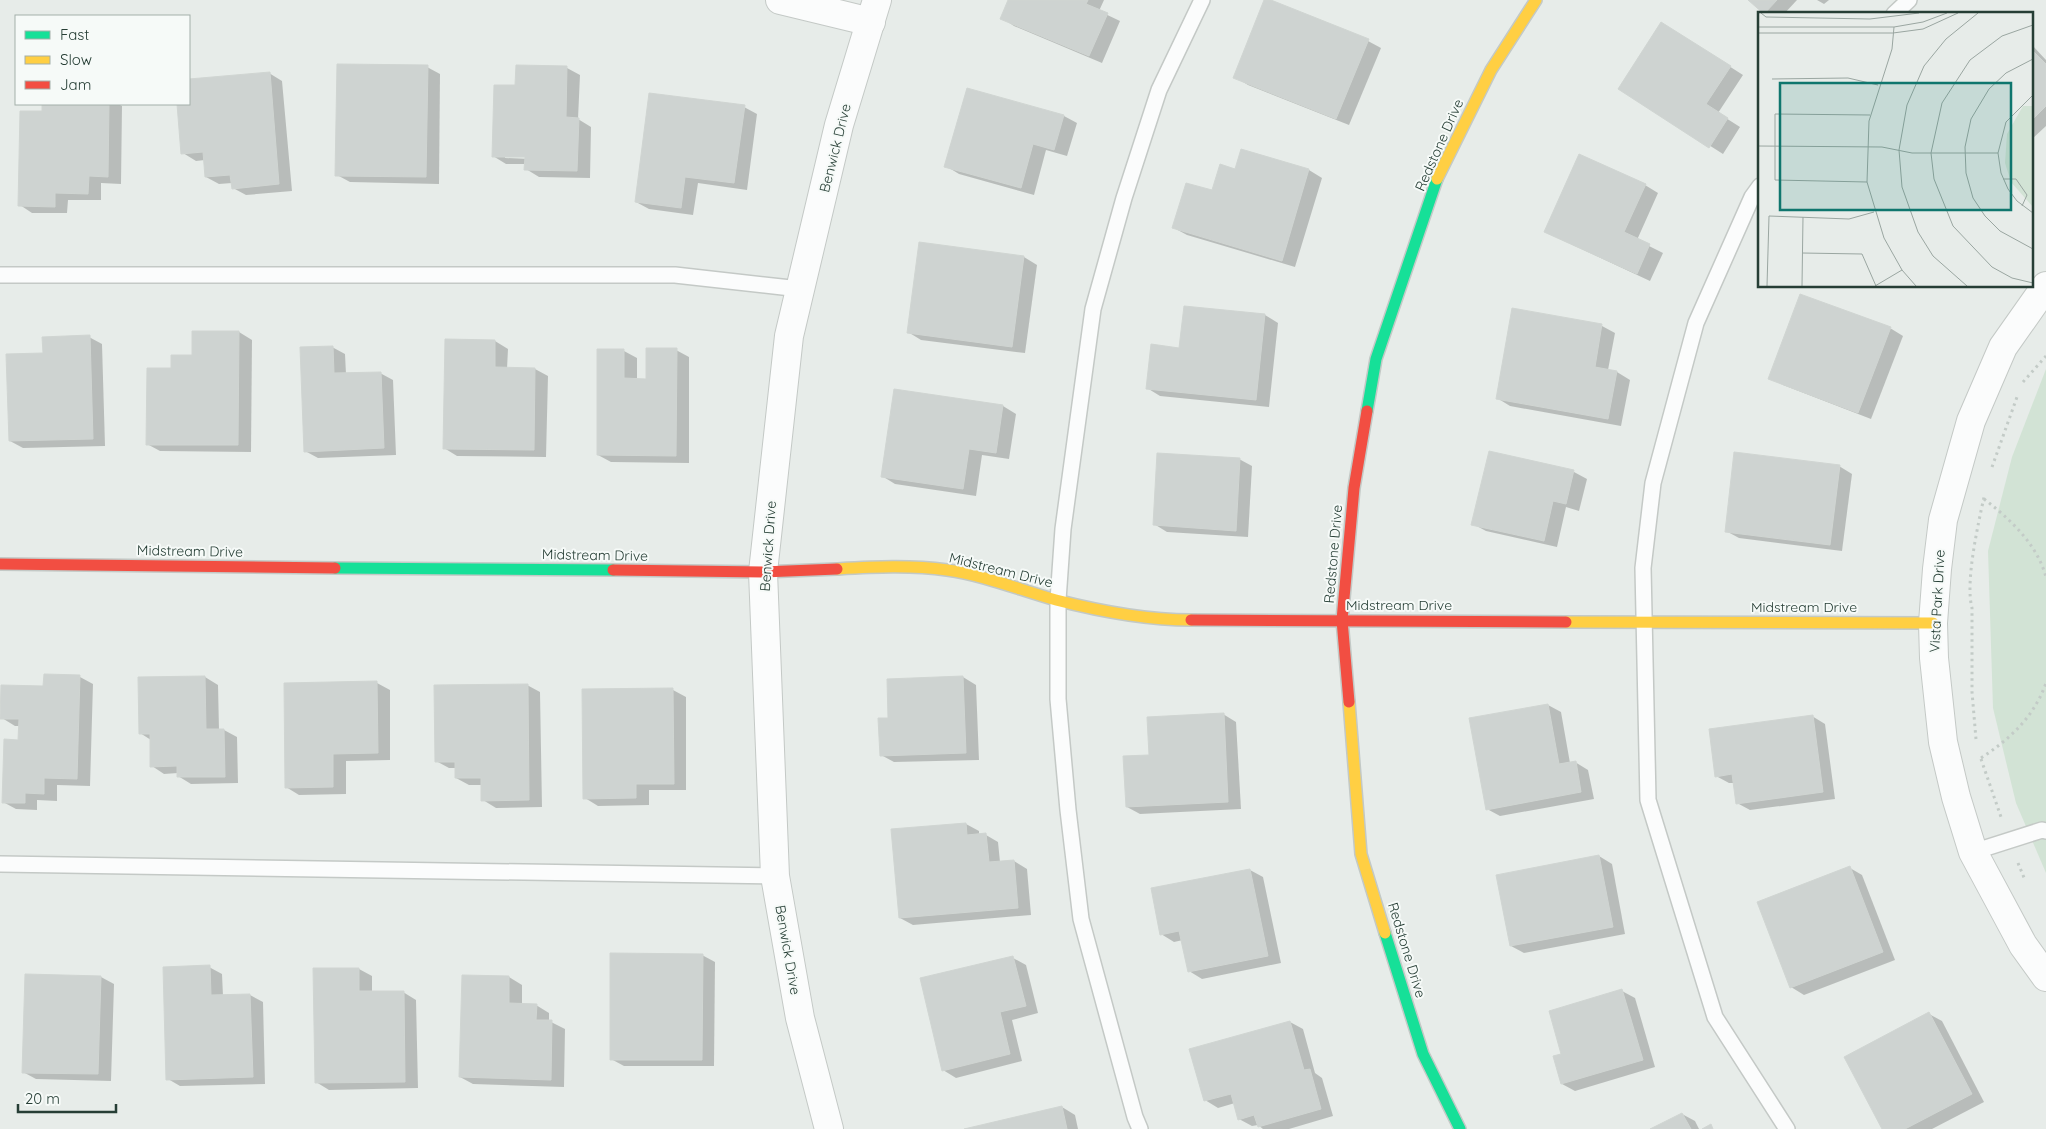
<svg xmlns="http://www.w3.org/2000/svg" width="2046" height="1129" font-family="Quicksand,sans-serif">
	<rect width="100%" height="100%" fill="#e7ece9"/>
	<polygon fill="#d2e3d5" points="2046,369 2046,873 2016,803 1993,708 1988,551 2012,457"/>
	<g fill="#0003" fill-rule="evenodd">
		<polygon points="1009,0 1104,0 1099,11 1120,21 1102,63 1014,26 1002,18"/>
		<polygon points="1266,0 1368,41 1381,48 1349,125 1248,85 1235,77"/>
		<polygon points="1750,0 1797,0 1784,14 1764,14"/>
		<polygon points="1817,0 1829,0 1824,4"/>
		<polygon points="1674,31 1743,75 1718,113 1740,127 1723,154 1619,88"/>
		<polygon points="2032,45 2046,60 2046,126 2032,139"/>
		<path d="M 517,66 L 567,68 L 580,75 L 578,119 L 591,127 L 590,178 L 539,177 L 526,169 L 526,164 L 506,164 L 493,156 L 516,87 ZM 505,156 L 531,156 L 531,159 L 505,158 Z"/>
		<polygon points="427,67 440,74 439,184 350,182 337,175"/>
		<polygon points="269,73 282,81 292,191 246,195 233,188 232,183 219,184 206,177 205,160 196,161 183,153 178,104 189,104 189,80"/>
		<polygon points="967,89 1064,116 1077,123 1067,156 1046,150 1034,195 959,174 946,166"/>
		<polygon points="43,104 118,104 122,106 121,184 101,183 101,200 68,200 67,213 32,213 20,205 43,113"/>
		<polygon points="744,107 757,114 747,190 698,183 693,215 649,209 636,202"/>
		<polygon points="1242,150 1309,170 1322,178 1295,267 1187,235 1174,228 1236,171"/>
		<polygon points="1645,185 1658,193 1637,240 1663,253 1650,281 1545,232"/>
		<polygon points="1024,257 1037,265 1025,353 921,340 908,332"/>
		<polygon points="1185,307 1265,315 1278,323 1269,407 1160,396 1147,388 1181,349"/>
		<polygon points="1513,310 1602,326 1615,333 1608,370 1617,372 1630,380 1621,426 1510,406 1497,398"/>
		<polygon points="1890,328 1903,336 1871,419 1783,385 1770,378"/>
		<polygon points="239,332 252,340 251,452 160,451 147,444 172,369"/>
		<polygon points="89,337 102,344 105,446 23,448 10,441"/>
		<polygon points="495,341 508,349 507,369 535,369 548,376 546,457 457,456 444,448"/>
		<polygon points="332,347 345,354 346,374 380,373 393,380 396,455 318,458 305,451"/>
		<polygon points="676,350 689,357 689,463 611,462 598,455 624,351 637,358 637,380 647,380"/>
		<polygon points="1003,406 1016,414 1009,459 982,455 976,496 895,484 882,476"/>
		<polygon points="1490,453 1574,472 1587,479 1579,511 1566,507 1557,547 1486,531 1473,524"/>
		<polygon points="1239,459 1252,466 1248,537 1167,532 1154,524"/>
		<polygon points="1839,466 1852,474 1842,551 1739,538 1726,531"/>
		<polygon points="80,677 93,684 90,786 57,785 57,801 37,800 37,810 16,809 3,802 19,741 20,726 15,726 2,718"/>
		<polygon points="205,677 218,685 219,730 224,730 237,737 238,783 191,784 178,776 178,773 164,774 152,766 151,740 140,733"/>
		<polygon points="963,677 976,685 979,760 894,762 881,755 890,719 888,680"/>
		<polygon points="377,683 390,690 390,760 346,761 346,794 299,795 286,787"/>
		<polygon points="527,685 540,692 542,807 496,808 483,800 482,785 469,785 456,778 456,768 449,768 436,761"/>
		<polygon points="673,690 686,697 686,790 649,790 649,805 598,806 585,798"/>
		<polygon points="1548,705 1561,712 1570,763 1575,762 1588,770 1594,799 1500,816 1487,809"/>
		<polygon points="1223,714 1236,722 1241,809 1140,814 1127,807 1150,756"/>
		<polygon points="1812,716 1825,724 1835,799 1750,810 1737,803 1734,783 1729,783 1716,776"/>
		<polygon points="966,824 979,831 979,835 986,835 998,842 1000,862 1014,861 1027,869 1031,915 913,925 900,918"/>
		<polygon points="1599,856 1612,864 1625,934 1524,953 1511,946"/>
		<polygon points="1850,868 1862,875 1895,960 1804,995 1791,987"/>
		<polygon points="1250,870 1263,877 1281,963 1202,979 1189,971 1183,940 1174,942 1161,934"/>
		<polygon points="702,955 715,962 714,1066 624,1066 611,1059"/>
		<polygon points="1013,958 1026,965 1038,1013 1012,1020 1022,1061 956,1078 943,1070"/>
		<polygon points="209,967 222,974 223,996 250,995 263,1002 265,1084 180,1086 168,1079"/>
		<polygon points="359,969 372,976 372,992 403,992 416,1000 418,1088 329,1090 316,1082"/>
		<polygon points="101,977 114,984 111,1081 36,1079 23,1072"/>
		<polygon points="509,977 522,985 522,1005 536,1005 549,1013 549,1021 565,1029 564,1087 473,1084 460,1077"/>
		<polygon points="1622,991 1635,998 1655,1067 1575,1091 1562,1084 1563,1054"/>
		<polygon points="1929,1014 1942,1021 1984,1102 1932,1129 1883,1129"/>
		<polygon points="1290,1022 1303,1029 1315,1073 1322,1078 1333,1116 1289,1129 1263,1129 1258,1125 1252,1126 1239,1119 1235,1103 1218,1108 1205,1100"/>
		<polygon points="1062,1107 1075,1115 1078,1129 969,1129"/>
		<polygon points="1682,1114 1695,1121 1699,1129 1653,1129"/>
	</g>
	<g fill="#ced3d1" stroke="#d0d5d2">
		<polygon points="1008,0 1088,0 1086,4 1108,13 1089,56 1000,19"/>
		<polygon points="1264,0 1271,0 1369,39 1336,119 1233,78"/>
		<polygon points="1748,0 1777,0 1764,14"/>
		<polygon points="1661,22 1731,66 1706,104 1728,118 1709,148 1618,89"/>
		<polygon points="2032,50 2046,64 2046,106 2032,120"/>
		<polygon points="337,64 428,65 426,177 335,176"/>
		<polygon points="516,65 567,66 566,117 579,118 577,171 524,170 525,157 492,157 494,85 515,85"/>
		<polygon points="270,72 279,184 232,189 230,175 205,177 203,152 181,154 177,104 189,104 189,79"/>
		<polygon points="967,88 1064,115 1054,150 1033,144 1021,188 944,167"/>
		<polygon points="649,93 745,105 734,183 685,177 681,208 635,202"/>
		<polygon points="42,104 109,104 108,177 89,176 88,194 55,193 55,207 18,206 20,111 42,111"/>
		<polygon points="1241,149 1309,169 1282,261 1172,228 1186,183 1212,190 1220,164 1235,169"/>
		<polygon points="1579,154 1646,184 1624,232 1650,244 1637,274 1544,232"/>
		<polygon points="919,242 1024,256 1012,347 907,333"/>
		<polygon points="1800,294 1891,327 1858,413 1768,379"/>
		<polygon points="1184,306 1265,314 1256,400 1146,389 1151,344 1179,348"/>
		<polygon points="1512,308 1602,324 1595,367 1617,371 1608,419 1496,399"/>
		<polygon points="192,331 239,331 238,445 146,445 147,368 171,368 171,355 192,355"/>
		<polygon points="90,335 93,439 9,441 6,354 43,353 42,337"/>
		<polygon points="445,339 495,340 495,367 535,368 534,450 443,449"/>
		<polygon points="333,346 334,373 381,372 384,448 304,452 300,347"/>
		<polygon points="646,348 677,348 676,456 597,455 597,349 624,349 624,378 646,379"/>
		<polygon points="894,389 1003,405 996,453 969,449 963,489 881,477"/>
		<polygon points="1489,451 1574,470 1566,504 1553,501 1544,541 1471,525"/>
		<polygon points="1734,452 1840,465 1830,545 1725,532"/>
		<polygon points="1157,453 1240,458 1236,531 1153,525"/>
		<polygon points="44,674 80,675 77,779 44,778 44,794 25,793 25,803 2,803 4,739 18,740 19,719 0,719 1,685 43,686"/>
		<polygon points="205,676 206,729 224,729 225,777 177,777 177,766 150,767 150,734 139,734 138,677"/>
		<polygon points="963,676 966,753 880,756 878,718 888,718 887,679"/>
		<polygon points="377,681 378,753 333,754 333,787 285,788 284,683"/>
		<polygon points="528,684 529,800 481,801 481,778 455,778 455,762 435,762 434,685"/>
		<polygon points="673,688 674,784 636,784 636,798 583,799 582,689"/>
		<polygon points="1548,704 1559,764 1576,761 1581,792 1486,810 1469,718"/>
		<polygon points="1224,713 1228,802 1126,807 1123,756 1149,755 1147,717"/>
		<polygon points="1813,715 1823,792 1736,804 1732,774 1715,777 1709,729"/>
		<polygon points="966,823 967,835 986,833 989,862 1014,860 1018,908 899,918 891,829"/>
		<polygon points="1599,855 1613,927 1510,946 1496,875"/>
		<polygon points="1850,866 1883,952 1790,988 1757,902"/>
		<polygon points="1250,869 1268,956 1188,972 1179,931 1160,935 1151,888"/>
		<polygon points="610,953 703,954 702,1060 610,1060"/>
		<polygon points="1013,956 1026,1006 1000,1012 1010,1054 942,1071 920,978"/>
		<polygon points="210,965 211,995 250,994 253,1077 166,1080 163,967"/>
		<polygon points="313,968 359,968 359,991 404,991 405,1082 315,1083"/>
		<polygon points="25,974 101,976 98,1074 22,1073"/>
		<polygon points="462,975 509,976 509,1003 537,1004 536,1020 552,1020 551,1080 459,1077"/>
		<polygon points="1622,989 1643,1060 1561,1084 1553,1056 1561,1054 1549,1011"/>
		<polygon points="1929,1012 1972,1094 1905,1129 1882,1129 1844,1057"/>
		<polygon points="1290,1021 1304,1070 1310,1069 1321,1109 1258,1127 1254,1115 1238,1120 1231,1094 1204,1101 1189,1049"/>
		<polygon points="1062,1106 1067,1129 964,1129"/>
		<polygon points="1682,1113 1691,1129 1650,1129"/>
		<polygon points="1711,1124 1713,1129 1702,1129"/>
	</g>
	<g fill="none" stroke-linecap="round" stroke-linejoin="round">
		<defs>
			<g id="lane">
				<polyline points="1894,14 1909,0"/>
				<polyline points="1760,186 1752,197 1696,323 1653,483 1643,568 1648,800 1715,1017 1787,1129"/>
				<polyline points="0,275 675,275 800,289"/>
				<polyline points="1973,852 2042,830 2046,831"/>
				<polyline points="0,864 775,876"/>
				<polyline points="1140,1129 1135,1117 1081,919 1068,810 1058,699 1058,600 1063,529 1093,309 1124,198 1159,90 1202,0"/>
			</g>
			<g id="street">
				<polyline points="780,0 871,22"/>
				<polyline points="2046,286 2003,347 1971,421 1943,520 1937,569 1933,623 1934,658 1943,742 1956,797 1973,852 2023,945 2046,977"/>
				<polyline points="829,1129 800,1018 775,876 763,572 789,336 839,125 877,0"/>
			</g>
			<g id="fast">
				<polyline points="1367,411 1376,359 1437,179"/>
				<polyline points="335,568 613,570"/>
				<polyline points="1385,933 1423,1054 1460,1129"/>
			</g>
			<g id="slow">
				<polyline points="1437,179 1491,70 1536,0"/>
				<path d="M 837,569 C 874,567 910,565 947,570 C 984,575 1020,590 1056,600 C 1099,611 1146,620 1191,620"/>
				<polyline points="1566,622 1933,623"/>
				<polyline points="1349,702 1361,854 1385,933"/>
			</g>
			<g id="jam">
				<polyline points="0,564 335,568"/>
				<polyline points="613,570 763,572 837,569"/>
				<polyline points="1191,620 1566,622"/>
				<polyline points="1349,702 1342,620 1354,488 1367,411"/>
			</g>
		</defs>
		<use href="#lane" stroke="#c4c9c6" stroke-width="18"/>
		<use href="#street" stroke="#c4c9c6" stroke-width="30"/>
		<use href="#fast" stroke="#c3c9c6" stroke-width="14"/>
		<use href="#slow" stroke="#c3c9c6" stroke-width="14"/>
		<use href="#jam" stroke="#c3c9c6" stroke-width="14"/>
		<g stroke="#c3cbc7" stroke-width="3" stroke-dasharray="2.5 4" stroke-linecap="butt">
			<polyline points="2023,382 2046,356"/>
			<polyline points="1992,467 2017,397"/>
			<path d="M 1984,499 C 2010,519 2037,544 2046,577"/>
			<path d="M 1976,739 L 1972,692 L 1972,608 C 1965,582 1978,525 1984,497"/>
			<path d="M 1981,758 C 2010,739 2034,717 2046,683"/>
			<polyline points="1981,759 2001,817"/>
			<polyline points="2018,863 2025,880"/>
		</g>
		<use href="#lane" stroke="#fbfcfc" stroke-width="15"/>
		<use href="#street" stroke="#fbfcfc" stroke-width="28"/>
		<use href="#fast" stroke="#16e098" stroke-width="11"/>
		<use href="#slow" stroke="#ffcf43" stroke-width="11"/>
		<use href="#jam" stroke="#f24e42" stroke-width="11"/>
	</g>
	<g text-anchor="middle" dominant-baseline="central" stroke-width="4" stroke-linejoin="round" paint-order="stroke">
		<g font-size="14" fill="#263e35" stroke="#f6faf8">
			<text transform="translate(1439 145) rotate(-66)">Redstone Drive</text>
			<text transform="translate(835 148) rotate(-76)">Benwick Drive</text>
			<text transform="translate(768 546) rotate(-86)">Benwick Drive</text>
			<text transform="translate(190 551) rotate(1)">Midstream Drive</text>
			<text transform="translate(1333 554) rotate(-85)">Redstone Drive</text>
			<text transform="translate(595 555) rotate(1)">Midstream Drive</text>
			<text transform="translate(1001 570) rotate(14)">Midstream Drive</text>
			<text transform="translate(1937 601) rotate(-87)">Vista Park Drive</text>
			<text x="1399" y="605">Midstream Drive</text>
			<text x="1804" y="607">Midstream Drive</text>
			<text transform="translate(788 950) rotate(80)">Benwick Drive</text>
			<text transform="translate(1407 950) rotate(73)">Redstone Drive</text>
		</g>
	</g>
	<g transform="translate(1758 12)">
		<rect width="275" height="275" fill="#e7ece9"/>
		<path d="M 265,94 L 275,94 L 275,195 L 253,170 L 247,151 L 249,122 Z" fill="#d2e3d5"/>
		<path fill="none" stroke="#9aa6a1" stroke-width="1" d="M 3,1 L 8,5 L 112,7 L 161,1M 275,13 L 244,24 L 212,48 L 184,91 L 173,141 L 176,167 L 195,214 L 234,255 L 254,266 L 275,271M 0,15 L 136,15 L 165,10 L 189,1M 136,15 L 134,37 L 111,109 L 109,170 L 126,226 L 144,258 L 158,274M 0,21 L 135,21 L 165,17 L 200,1M 275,47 L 248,61 L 231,77 L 213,107 L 207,135 L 208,161 L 215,186 L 227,204 L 242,219 L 275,237M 14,67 L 90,66 L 120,73M 275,83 L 248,110 L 240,141 L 243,161 L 250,177 L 259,189 L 275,201M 0,134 L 124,135 L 154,141 L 240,141M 245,167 L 258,167 L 269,183 L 264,194M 109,170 L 17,168 L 17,102 L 112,103M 44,241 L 104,242 L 118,274M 9,274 L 11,204 L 91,207 L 116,200M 44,274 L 45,205M 117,274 L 144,258M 209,274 L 175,244 L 160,220 L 144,175 L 141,138 L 149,93 L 166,54 L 188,27 L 220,1"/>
		<path fill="#0f766e" fill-opacity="0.15" stroke="#0f766e" stroke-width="2.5" d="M 22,71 L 253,71 L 253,198 L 22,198 Z"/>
		<rect width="275" height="275" fill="none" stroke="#263e35" stroke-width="2.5"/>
	</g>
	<rect x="15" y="15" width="175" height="90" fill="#f6faf8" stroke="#a3afaa"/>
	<rect x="25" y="31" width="25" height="8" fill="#16e098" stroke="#a3afaa"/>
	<text x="60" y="40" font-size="15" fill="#263e35">Fast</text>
	<rect x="25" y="56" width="25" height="8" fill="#ffcf43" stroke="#a3afaa"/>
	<text x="60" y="65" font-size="15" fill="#263e35">Slow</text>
	<rect x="25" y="81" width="25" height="8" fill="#f24e42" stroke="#a3afaa"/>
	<text x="60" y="90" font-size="15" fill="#263e35">Jam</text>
	<path d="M18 1104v8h98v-8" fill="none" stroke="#263e35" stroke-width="2.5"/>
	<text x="25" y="1104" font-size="15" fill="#263e35" stroke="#f6faf8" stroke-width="4" paint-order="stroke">20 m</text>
</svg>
